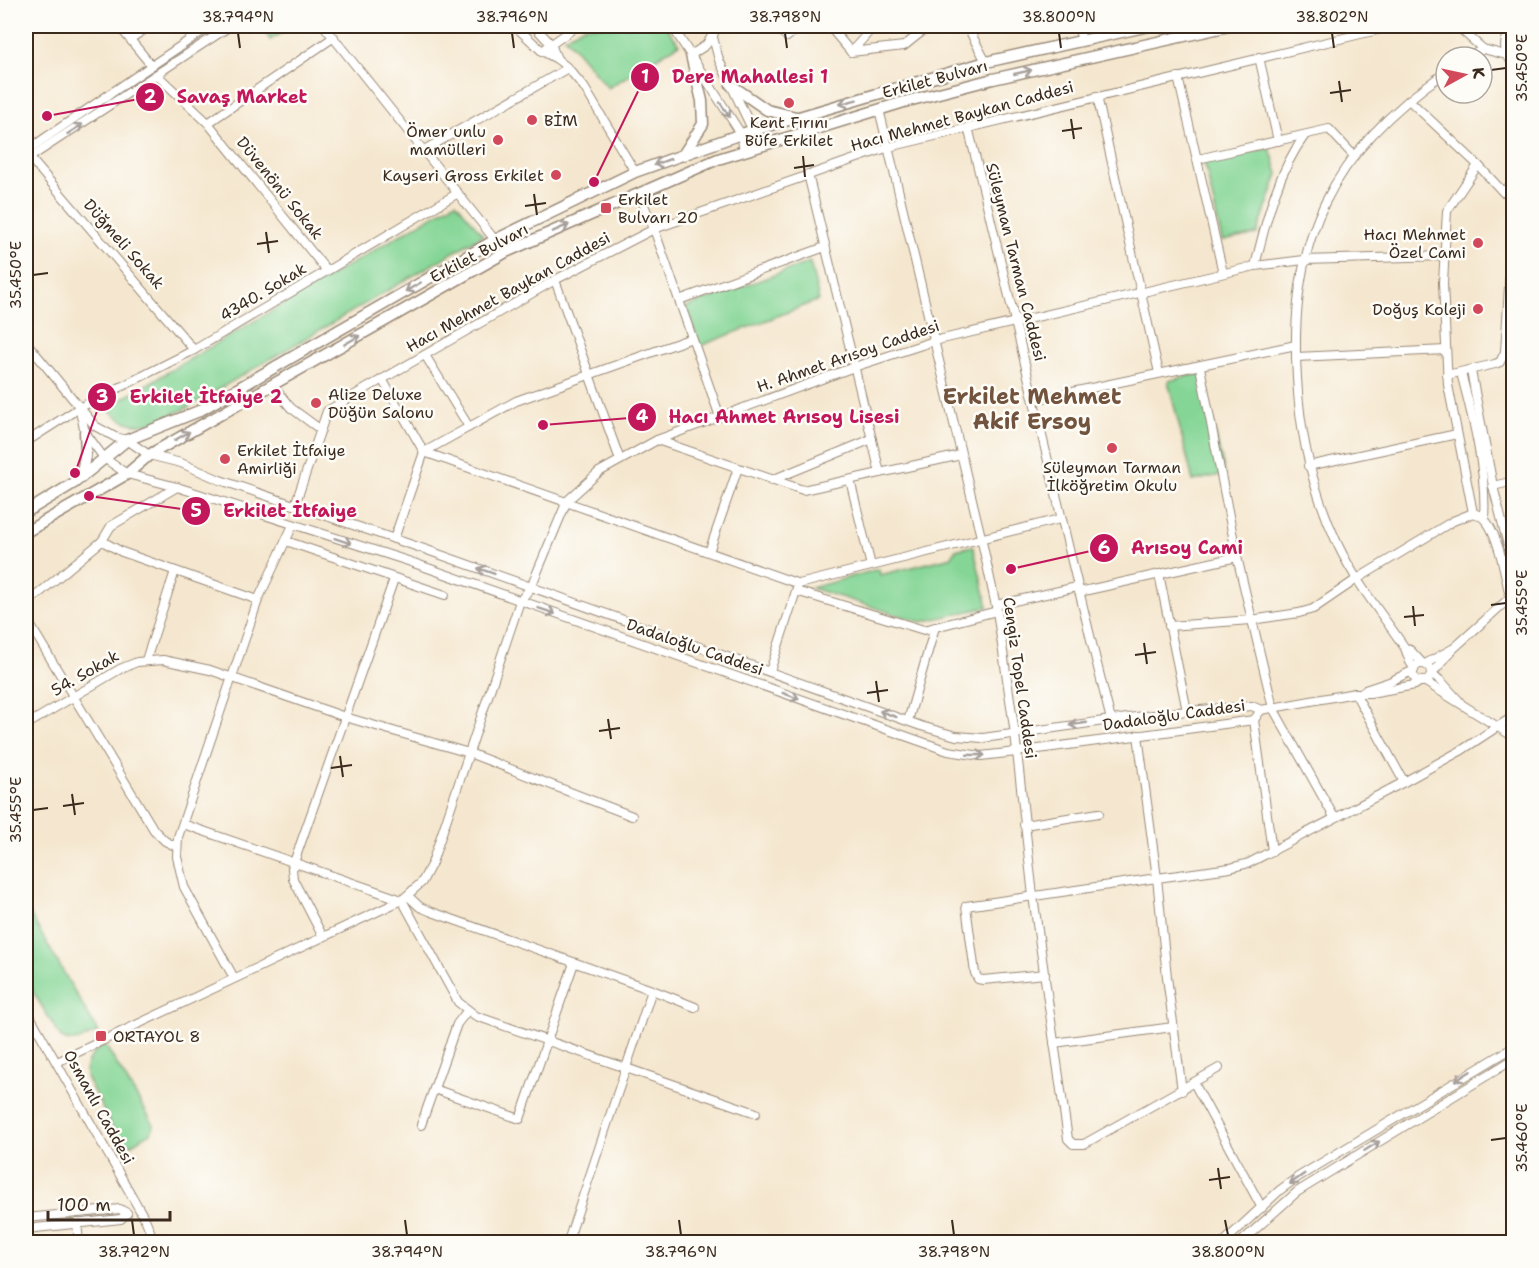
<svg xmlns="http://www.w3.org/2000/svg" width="1539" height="1268" font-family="'Shantell Sans',sans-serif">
	<rect width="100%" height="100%" fill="#fdfcf7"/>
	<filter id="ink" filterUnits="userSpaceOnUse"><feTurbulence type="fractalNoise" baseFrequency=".0167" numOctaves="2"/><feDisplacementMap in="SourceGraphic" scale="12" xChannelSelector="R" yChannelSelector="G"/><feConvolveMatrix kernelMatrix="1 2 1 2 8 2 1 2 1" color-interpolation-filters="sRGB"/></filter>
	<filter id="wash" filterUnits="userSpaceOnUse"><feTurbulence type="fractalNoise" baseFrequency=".008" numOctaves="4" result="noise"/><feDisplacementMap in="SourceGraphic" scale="24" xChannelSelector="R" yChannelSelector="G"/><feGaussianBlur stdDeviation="1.35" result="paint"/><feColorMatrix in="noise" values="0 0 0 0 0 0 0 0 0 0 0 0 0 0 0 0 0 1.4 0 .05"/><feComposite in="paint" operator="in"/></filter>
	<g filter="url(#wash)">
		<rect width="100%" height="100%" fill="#f5e7cf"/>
		<g fill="#85d696" stroke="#60805a" stroke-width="1.5">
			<polygon points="262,26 294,26 270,40"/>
			<polygon points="584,26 666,26 679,44 608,88 565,37"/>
			<polygon points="1270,148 1278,174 1257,234 1222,241 1204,161"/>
			<path d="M 456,202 L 483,235 L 183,410 C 152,422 134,436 107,408 Z"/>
			<polygon points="810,262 819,300 700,346 686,307"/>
			<polygon points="1201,373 1225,474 1193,481 1168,381"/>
			<polygon points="973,546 988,607 921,622 811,588 879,569 880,575 952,557 955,550"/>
			<path d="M 26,907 L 98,1032 C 85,1038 75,1045 61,1038 L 26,980 Z"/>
			<path d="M 105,1045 L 154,1125 L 151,1133 L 130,1145 L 121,1143 L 86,1077 C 84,1062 92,1052 105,1045 Z"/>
		</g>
	</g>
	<g filter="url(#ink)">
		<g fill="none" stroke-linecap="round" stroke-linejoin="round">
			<defs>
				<g id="minor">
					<polyline points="119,26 151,65"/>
					<polyline points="324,26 495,240"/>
					<polyline points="515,26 542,51 557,59 568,68 584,87 635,172"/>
					<polyline points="534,26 551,44 557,59"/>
					<polyline points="672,26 741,134 744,151"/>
					<polyline points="710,26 719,60 753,131 757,147"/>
					<polyline points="777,26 787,37 800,26"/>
					<polyline points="829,26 851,52"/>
					<polyline points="967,26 986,62"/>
					<polyline points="1078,26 1082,41"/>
					<polyline points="1457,26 1483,49 1506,55"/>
					<path d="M 1514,28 C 1502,39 1502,53 1514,64"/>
					<polyline points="130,39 150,26"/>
					<polyline points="542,51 577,26"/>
					<polyline points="851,52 904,46 929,26"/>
					<polyline points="851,52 874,26"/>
					<polyline points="691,55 706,45 714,33"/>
					<polyline points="1259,57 1278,141"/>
					<polyline points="1469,57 1483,49"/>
					<polyline points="157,75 208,123 327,271"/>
					<polyline points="1178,77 1223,273"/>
					<polyline points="1097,96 1159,373"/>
					<polyline points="1409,100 1478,165 1503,192 1513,183"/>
					<polyline points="879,109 981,537 997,611 1015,734 1033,896 1068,1139 1073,1144 1084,1144 1219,1068"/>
					<polyline points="208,123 334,37"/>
					<path d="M 968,127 C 1017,324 1061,523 1111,720"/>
					<polyline points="424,150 568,68"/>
					<polyline points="26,151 210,26"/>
					<polyline points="30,158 194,350"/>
					<polyline points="1198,159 1329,129 1354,156"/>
					<polyline points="26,160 230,26"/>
					<polyline points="808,174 880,473"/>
					<polyline points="1511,185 1511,254 1505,352 1514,352"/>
					<polyline points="639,193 654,229 720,417"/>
					<path d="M 1255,266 C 1266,221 1277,173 1305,135"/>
					<polyline points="555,280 620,460"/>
					<polyline points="679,300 825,247"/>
					<polyline points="26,342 95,426 115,437 127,440 149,455 181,463 220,480 427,550 921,726 956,736 983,738 1111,720 1187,711 1252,706 1261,710 1355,693 1370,693 1415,685 1421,681"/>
					<polyline points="425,355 469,427"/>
					<polyline points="1296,357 1446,350"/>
					<polyline points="1200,367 1237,557 1273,708 1334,817"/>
					<polyline points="1471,371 1493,486 1514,569"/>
					<path d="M 1461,373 C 1473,418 1487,472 1484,518"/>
					<polyline points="1447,375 1495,364 1500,362 1505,352"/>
					<polyline points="382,379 424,452 799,584 1060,519"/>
					<polyline points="272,385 291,408 321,430"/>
					<polyline points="1034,400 1296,345"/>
					<polyline points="80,412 85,432 104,458 127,474 177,487 408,561 948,751 981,756 1016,752 1254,720 1261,710"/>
					<polyline points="657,440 803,490 961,455"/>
					<polyline points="26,442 79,408 194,350 458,193"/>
					<polyline points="1308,466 1457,434"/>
					<polyline points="772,480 872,439"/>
					<polyline points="850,480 871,566"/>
					<polyline points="1493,486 1514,481"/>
					<polyline points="177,487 111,526 102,541 122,552 258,600"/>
					<polyline points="295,505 327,411 555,280 654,229 889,147 1394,26"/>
					<polyline points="1473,513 1448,385 1443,283 1447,211 1478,165"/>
					<polyline points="394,539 424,452 516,401 692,338"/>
					<polyline points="286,541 445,595"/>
					<polyline points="709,552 738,468"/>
					<polyline points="1159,574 1187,711"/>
					<polyline points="796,591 924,630 997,611"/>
					<polyline points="1079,592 1237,557"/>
					<polyline points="26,604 102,541"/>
					<polyline points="996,605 1077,587"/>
					<polyline points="26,618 154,830 165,841 177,847"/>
					<path d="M 1169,626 L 1251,620 L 1299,613 L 1313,609 L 1357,579 L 1453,521 L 1473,513 C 1477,514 1482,516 1485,520 C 1498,533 1506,578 1510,597"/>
					<polyline points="1405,648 1410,650 1423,664"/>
					<polyline points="146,660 175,571"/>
					<polyline points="1425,664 1452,649"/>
					<circle cx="1422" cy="673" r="9"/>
					<path d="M 1414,668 L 1410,662 L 1405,648 C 1382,614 1356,583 1338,545 C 1313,492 1300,437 1297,378 C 1288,240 1331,151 1446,72"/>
					<polyline points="770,671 797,588"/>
					<polyline points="1431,672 1437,668 1453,649 1513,595"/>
					<polyline points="1431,673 1441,681 1460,702"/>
					<polyline points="1424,681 1514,737"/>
					<polyline points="1365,690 1389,682 1414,670"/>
					<polyline points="1355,693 1404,782 1462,750 1514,716"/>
					<polyline points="1254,720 1272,851"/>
					<polyline points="908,721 935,627"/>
					<polyline points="26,725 120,669 137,662 163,660 210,670 345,717 469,753 632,816"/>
					<polyline points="183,824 402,900 458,1002 476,1016 756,1113"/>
					<polyline points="1024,825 1099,813"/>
					<polyline points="408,896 420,907 432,912 652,990 695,1007"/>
					<polyline points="323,937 293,879 292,868 394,579"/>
					<polyline points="1045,974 983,980 978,979 975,973 966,906 1157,878 1138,735"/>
					<polyline points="234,978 184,887 177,857 178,837 258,600 293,525"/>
					<polyline points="26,1009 146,1221 150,1231 152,1242"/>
					<polyline points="1054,1043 1173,1027"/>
					<polyline points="57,1062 402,900 422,882 432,863 520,601 531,587 567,501 599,472 657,440 854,367 934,341 1255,266 1304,260 1445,256"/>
					<polyline points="1194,1083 1262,1208"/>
					<polyline points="434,1089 520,1119 574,963"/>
					<polyline points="1182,1091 1167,977 1157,878 1230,868 1249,863 1404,782"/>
					<polyline points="421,1125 457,1024 467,1011"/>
					<polyline points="26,1218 120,1209 127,1213"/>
					<polyline points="77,1223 79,1242"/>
					<polyline points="26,1229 121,1219 127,1213"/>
					<polyline points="568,1241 652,990"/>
					<polyline points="1224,1242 1280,1190 1298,1177 1514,1047"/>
					<polyline points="1241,1242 1297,1192 1514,1059"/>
				</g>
				<g id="major">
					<polyline points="731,85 767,110 796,117"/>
					<polyline points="683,155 703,124 702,101 691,55"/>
					<polyline points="81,477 86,451 85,432"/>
					<polyline points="26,512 74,483 127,440 199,411 495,240 635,172 741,134 986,62 1149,26"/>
					<polyline points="26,532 127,474 149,455 506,252 718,159 904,102 993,79 1229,26"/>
				</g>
			</defs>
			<use href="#minor" stroke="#988876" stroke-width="10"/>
			<use href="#major" stroke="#988876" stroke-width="13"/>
			<use href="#minor" stroke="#fff" stroke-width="8"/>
			<use href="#major" stroke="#fff" stroke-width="10"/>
		</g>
		<defs><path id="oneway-shaft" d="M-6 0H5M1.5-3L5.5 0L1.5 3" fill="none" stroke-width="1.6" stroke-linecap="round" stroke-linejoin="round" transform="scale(1.5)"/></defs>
		<g stroke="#a79f9a">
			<use href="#oneway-shaft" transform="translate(1023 72) rotate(-13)"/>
			<use href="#oneway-shaft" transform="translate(848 102) rotate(165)"/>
			<use href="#oneway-shaft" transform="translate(725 110) rotate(56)"/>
			<use href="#oneway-shaft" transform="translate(75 129) rotate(-33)"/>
			<use href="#oneway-shaft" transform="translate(662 162) rotate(160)"/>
			<use href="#oneway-shaft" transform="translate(561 228) rotate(-24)"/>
			<use href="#oneway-shaft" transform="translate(413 287) rotate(150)"/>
			<use href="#oneway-shaft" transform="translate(352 340) rotate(-30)"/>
			<use href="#oneway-shaft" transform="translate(182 436) rotate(-30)"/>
			<use href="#oneway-shaft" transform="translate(343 541) rotate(18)"/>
			<use href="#oneway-shaft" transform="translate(486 571) rotate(-161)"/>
			<use href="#oneway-shaft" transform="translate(547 611) rotate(19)"/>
			<use href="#oneway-shaft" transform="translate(791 696) rotate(20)"/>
			<use href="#oneway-shaft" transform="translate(888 714) rotate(-160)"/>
			<use href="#oneway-shaft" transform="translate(1078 724) rotate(172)"/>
			<use href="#oneway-shaft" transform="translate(976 755) rotate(2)"/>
			<use href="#oneway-shaft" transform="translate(1463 1076) rotate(148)"/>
			<use href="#oneway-shaft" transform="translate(1372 1146) rotate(-32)"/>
			<use href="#oneway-shaft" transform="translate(1297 1179) rotate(145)"/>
		</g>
	</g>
	<path fill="none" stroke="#3b2a1e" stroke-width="2" d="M 238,33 L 240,48M 512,33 L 514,48M 785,33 L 787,48M 1059,33 L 1061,48M 1332,33 L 1334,48M 1491,70 L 1506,68M 1339,81 L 1342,102M 1330,93 L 1351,90M 1071,119 L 1074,139M 1062,131 L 1082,128M 803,156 L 805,177M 794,168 L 814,165M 534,194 L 537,215M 525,206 L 546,203M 266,232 L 269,253M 257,244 L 278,241M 33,275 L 48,273M 1491,605 L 1506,603M 1413,606 L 1415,626M 1404,617 L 1424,615M 1144,643 L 1147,664M 1135,655 L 1156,652M 876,681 L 879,702M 867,693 L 888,690M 608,719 L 611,739M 599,731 L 620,728M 340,756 L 343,777M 331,768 L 352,765M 72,794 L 75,815M 63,806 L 84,803M 33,810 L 48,808M 1491,1140 L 1506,1138M 1218,1168 L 1221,1189M 1209,1180 L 1230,1177M 132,1220 L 134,1235M 405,1220 L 407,1235M 679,1220 L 681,1235M 952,1220 L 954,1235M 1225,1220 L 1228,1235"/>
	<g fill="#d1495b" stroke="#fdfcf7" stroke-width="2">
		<circle cx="789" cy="103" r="6"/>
		<circle cx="532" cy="120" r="6"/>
		<circle cx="498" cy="140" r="6"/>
		<circle cx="556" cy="175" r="6"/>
		<rect x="600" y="202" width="12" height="12" rx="3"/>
		<circle cx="1478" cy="243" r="6"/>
		<circle cx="1478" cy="309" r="6"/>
		<circle cx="316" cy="403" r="6"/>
		<circle cx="1112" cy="448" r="6"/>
		<circle cx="225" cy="459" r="6"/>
		<rect x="95" y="1030" width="12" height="12" rx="3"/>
	</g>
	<g text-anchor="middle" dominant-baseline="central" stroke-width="5" stroke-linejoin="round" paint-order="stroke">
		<g font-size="16" fill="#3b2a1e" stroke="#fdfcf7">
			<text transform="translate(935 79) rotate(-15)">Erkilet Bulvarı</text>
			<text transform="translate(962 116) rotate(-15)">Hacı Mehmet Baykan Caddesi</text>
			<text transform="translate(280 188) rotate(51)">Düvenönü Sokak</text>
			<text transform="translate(124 244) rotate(49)">Düğmeli Sokak</text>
			<text transform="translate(479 253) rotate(-28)">Erkilet Bulvarı</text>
			<text transform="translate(1016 262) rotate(76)">Süleyman Tarman Caddesi</text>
			<text transform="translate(263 292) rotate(-31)">4340. Sokak</text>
			<text transform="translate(508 292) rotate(-29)">Hacı Mehmet Baykan Caddesi</text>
			<text transform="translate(848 356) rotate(-19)">H. Ahmet Arısoy Caddesi</text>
			<text transform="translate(695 647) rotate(19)">Dadaloğlu Caddesi</text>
			<text transform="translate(85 673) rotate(-30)">54. Sokak</text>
			<text transform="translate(1020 678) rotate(82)">Cengiz Topel Caddesi</text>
			<text transform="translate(1174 715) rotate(-8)">Dadaloğlu Caddesi</text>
			<text transform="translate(99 1107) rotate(61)">Osmanlı Caddesi</text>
		</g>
		<g font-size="16" fill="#3b2a1e" stroke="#fdfcf7" text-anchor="start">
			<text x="544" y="120">BİM</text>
			<text x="789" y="122" text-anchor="middle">Kent Fırını<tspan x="789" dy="18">Büfe Erkilet</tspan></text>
			<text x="486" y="131" text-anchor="end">Ömer unlu<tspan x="486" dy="18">mamülleri</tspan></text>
			<text x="544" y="175" text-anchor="end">Kayseri Gross Erkilet</text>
			<text x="618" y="199">Erkilet<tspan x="618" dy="18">Bulvarı 20</tspan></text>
			<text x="1466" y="234" text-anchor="end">Hacı Mehmet<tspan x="1466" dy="18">Özel Cami</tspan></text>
			<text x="1466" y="309" text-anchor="end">Doğuş Koleji</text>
			<text x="328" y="394">Alize Deluxe<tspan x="328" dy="18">Düğün Salonu</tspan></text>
			<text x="237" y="450">Erkilet İtfaiye<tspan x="237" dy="18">Amirliği</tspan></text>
			<text x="1112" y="467" text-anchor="middle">Süleyman Tarman<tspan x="1112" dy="18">İlköğretim Okulu</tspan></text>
			<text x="113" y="1036">ORTAYOL 8</text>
		</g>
		<g font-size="22" font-weight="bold" fill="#71533e" stroke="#fdfcf7">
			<text x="1032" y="396">Erkilet Mehmet<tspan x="1032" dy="25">Akif Ersoy</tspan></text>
		</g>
	</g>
	<path fill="none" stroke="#c2185b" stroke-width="2" d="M594 182L645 77M47 116L150 97M75 473L102 397M543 425L642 417M89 496L196 511M1011 569L1104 548"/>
	<g fill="#c2185b" stroke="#fdfcf7" stroke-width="2">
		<circle cx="594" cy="182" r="6"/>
		<circle cx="47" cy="116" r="6"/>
		<circle cx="75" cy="473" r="6"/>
		<circle cx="543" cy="425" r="6"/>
		<circle cx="89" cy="496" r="6"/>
		<circle cx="1011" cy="569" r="6"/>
		<circle cx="645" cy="77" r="15"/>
		<circle cx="150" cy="97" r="15"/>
		<circle cx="102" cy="397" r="15"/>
		<circle cx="642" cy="417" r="15"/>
		<circle cx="196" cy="511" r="15"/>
		<circle cx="1104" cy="548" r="15"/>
	</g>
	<g font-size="18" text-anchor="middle" font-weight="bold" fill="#fff">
		<text x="645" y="83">1</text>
		<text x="150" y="103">2</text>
		<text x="102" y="403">3</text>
		<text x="642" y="423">4</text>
		<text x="196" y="517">5</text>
		<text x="1104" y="554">6</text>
	</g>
	<g font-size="18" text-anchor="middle" font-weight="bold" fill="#c2185b" stroke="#fdfcf7" stroke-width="5" stroke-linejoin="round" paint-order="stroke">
		<text x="750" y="83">Dere Mahallesi 1</text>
		<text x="242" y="103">Savaş Market</text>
		<text x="206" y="403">Erkilet İtfaiye 2</text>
		<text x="784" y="423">Hacı Ahmet Arısoy Lisesi</text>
		<text x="290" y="517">Erkilet İtfaiye</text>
		<text x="1187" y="554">Arısoy Cami</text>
	</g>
	<rect width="1539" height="1268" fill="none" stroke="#fdfcf7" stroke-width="66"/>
	<g transform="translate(1464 75) rotate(82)"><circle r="28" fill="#fdfcf7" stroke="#afa8a0" stroke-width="1.5"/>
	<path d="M0-4.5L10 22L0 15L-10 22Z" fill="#d1495b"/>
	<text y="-9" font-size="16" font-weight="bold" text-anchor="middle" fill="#3b2a1e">K</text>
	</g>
	<path d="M48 1211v9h122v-9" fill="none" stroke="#3b2a1e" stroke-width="3"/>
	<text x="57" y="1211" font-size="18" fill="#3b2a1e" stroke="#fdfcf7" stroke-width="4.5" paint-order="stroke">100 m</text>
	<rect x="33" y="33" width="1473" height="1202" fill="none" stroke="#3b2a1e" stroke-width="2"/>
	<g font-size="15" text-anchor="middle" fill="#3b2a1e">
		<text x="238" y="22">38.794°N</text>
		<text x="512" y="22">38.796°N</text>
		<text x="785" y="22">38.798°N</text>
		<text x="1059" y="22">38.800°N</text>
		<text x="1332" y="22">38.802°N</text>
		<text transform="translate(1522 68) rotate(-90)" y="5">35.450°E</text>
		<text transform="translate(16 275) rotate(-90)" y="5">35.450°E</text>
		<text transform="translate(1522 603) rotate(-90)" y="5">35.455°E</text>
		<text transform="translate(16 810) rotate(-90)" y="5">35.455°E</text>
		<text transform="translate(1522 1138) rotate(-90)" y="5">35.460°E</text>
		<text x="134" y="1257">38.792°N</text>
		<text x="407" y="1257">38.794°N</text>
		<text x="681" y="1257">38.796°N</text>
		<text x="954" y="1257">38.798°N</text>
		<text x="1228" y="1257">38.800°N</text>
	</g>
</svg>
